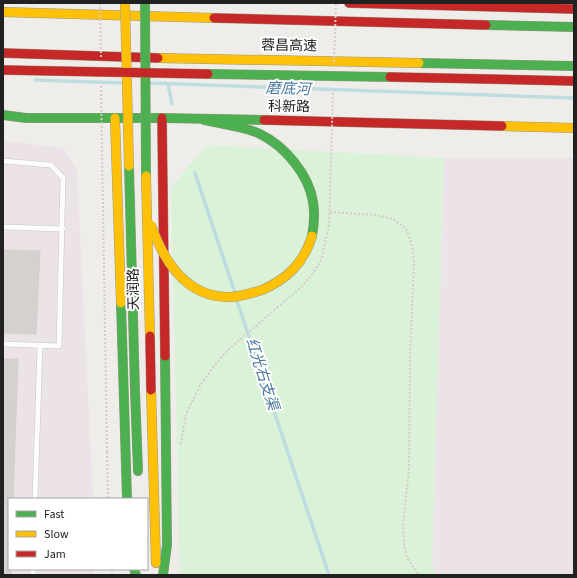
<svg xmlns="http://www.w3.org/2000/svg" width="577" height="578" font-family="'Source Sans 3','Noto Sans SC',sans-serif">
	<rect width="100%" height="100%" fill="#efedea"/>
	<g fill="#ece3e9">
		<polygon points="3,141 64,148 77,171 93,499 9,499 9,569 94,569 94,575 3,575"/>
		<polygon points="444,158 574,158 574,575 436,575 432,564"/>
	</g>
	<polygon fill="#daf2d8" points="207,145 444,158 432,564 436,575 180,575 171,187"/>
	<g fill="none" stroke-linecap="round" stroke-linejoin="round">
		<g stroke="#bfdce0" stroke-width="3.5">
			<polyline points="35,80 123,83"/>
			<polyline points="149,83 574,98"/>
			<polyline points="168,84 172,104"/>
			<polyline points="195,173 235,293"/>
			<polyline points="237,301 329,575"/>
		</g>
	</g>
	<g fill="#d4d1cf" stroke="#d2cfcb">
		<polygon points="3,250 40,251 36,334 3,333"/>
		<polygon points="3,359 18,359 13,499 9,499 9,569 11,569 11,575 3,575"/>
	</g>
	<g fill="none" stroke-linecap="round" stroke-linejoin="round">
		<defs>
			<g id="lane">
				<polyline points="3,161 51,165 63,178 59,346 3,344"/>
				<polyline points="3,227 63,229"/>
				<polyline points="35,499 40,346"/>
				<polyline points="33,575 33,569"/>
			</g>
			<g id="fast">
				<polyline points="486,25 574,27"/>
				<polyline points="419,63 574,66"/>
				<polyline points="3,115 26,118 162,118 264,120"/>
				<path d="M 204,120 C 220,124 247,127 260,134 C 285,146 309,175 313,202 C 315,213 314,225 312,236"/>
				<polyline points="121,303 127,499"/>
				<polyline points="135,391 138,471"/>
				<polyline points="134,569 136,575"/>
				<polyline points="163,575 167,545 165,356"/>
			</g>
			<g id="slow">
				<polyline points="3,12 214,18"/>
				<polyline points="158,58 419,63"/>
				<polyline points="115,118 121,303"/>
				<polyline points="502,126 574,128"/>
				<path d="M 262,290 C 287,279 304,263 312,236"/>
				<polyline points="151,390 156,563"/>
			</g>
			<g id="jam">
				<polyline points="349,3 574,9"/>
				<polyline points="214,18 486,25"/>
				<polyline points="3,53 158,58"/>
				<polyline points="162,118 165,356"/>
				<polyline points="264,120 502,126"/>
			</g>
		</defs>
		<use href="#lane" stroke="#c5c4c2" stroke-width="6"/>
		<use href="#fast" stroke="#989882" stroke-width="10"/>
		<use href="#slow" stroke="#989882" stroke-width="10"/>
		<use href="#jam" stroke="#989882" stroke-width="10"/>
		<g stroke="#d7cac9" stroke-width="2" stroke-dasharray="2 2" stroke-linecap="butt">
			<polyline points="330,212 375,215 393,219 406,229 412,245 414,262 410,356 409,468 403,524 404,545 407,558 419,575"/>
			<polyline points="181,444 186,414 201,384"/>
			<polyline points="107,452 108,499"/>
			<polyline points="112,569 112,575"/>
		</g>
		<use href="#lane" stroke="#fdfcfc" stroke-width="5"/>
		<use href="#fast" stroke="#4caf50" stroke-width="9"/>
		<use href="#slow" stroke="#ffc107" stroke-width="9"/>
		<use href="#jam" stroke="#c62828" stroke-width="9"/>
		<defs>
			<g id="fast-bridge">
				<polyline points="145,3 146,176"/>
				<polyline points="208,74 390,77"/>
				<polyline points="129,166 135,391"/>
			</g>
			<g id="slow-bridge">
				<polyline points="125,3 129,166"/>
				<polyline points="146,176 150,336"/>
				<path d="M 151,225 C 164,262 187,299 232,297 C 242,296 252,293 262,290"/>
			</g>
			<g id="jam-bridge">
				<polyline points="3,70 208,74"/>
				<polyline points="390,77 574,81"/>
				<polyline points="150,336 151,390"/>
			</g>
		</defs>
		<use href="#fast-bridge" stroke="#a59987" stroke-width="10" stroke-linecap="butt"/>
		<use href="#slow-bridge" stroke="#a59987" stroke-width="10" stroke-linecap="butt"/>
		<use href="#jam-bridge" stroke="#a59987" stroke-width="10" stroke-linecap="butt"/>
		<g stroke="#d7cac9" stroke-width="2" stroke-dasharray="2 2" stroke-linecap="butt">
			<polyline points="100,3 101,58"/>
			<polyline points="334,62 336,3"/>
			<polyline points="101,86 107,452"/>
			<polyline points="201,384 218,361 228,350 300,288 311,276 321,261 329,226 333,92"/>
		</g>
		<use href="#fast-bridge" stroke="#4caf50" stroke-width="9"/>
		<use href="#slow-bridge" stroke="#ffc107" stroke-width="9"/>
		<use href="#jam-bridge" stroke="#c62828" stroke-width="9"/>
	</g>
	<g text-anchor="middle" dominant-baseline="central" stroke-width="4" stroke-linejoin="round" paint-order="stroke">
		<g font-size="14" fill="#212121" stroke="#fff">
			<text transform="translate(289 46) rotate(1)">蓉昌高速</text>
			<text transform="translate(289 107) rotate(1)">科新路</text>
			<text transform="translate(134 289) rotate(-91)">天润路</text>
		</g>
		<g font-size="15" font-style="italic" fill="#4b799d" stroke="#fff">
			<text transform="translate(288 89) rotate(2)">磨底河</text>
			<text transform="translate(262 374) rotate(72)">红光右支渠</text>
		</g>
	</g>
	<rect width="577" height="578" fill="none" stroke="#212121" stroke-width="8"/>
	<rect x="8" y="498" width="140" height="72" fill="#ffffff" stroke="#a6a6a6"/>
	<rect x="16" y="511" width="20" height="6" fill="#4caf50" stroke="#a6a6a6"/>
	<text x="44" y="518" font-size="12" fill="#212121">Fast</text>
	<rect x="16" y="531" width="20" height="6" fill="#ffc107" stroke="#a6a6a6"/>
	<text x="44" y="538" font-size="12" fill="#212121">Slow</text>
	<rect x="16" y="551" width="20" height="6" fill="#c62828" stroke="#a6a6a6"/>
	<text x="44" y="558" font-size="12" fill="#212121">Jam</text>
</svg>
